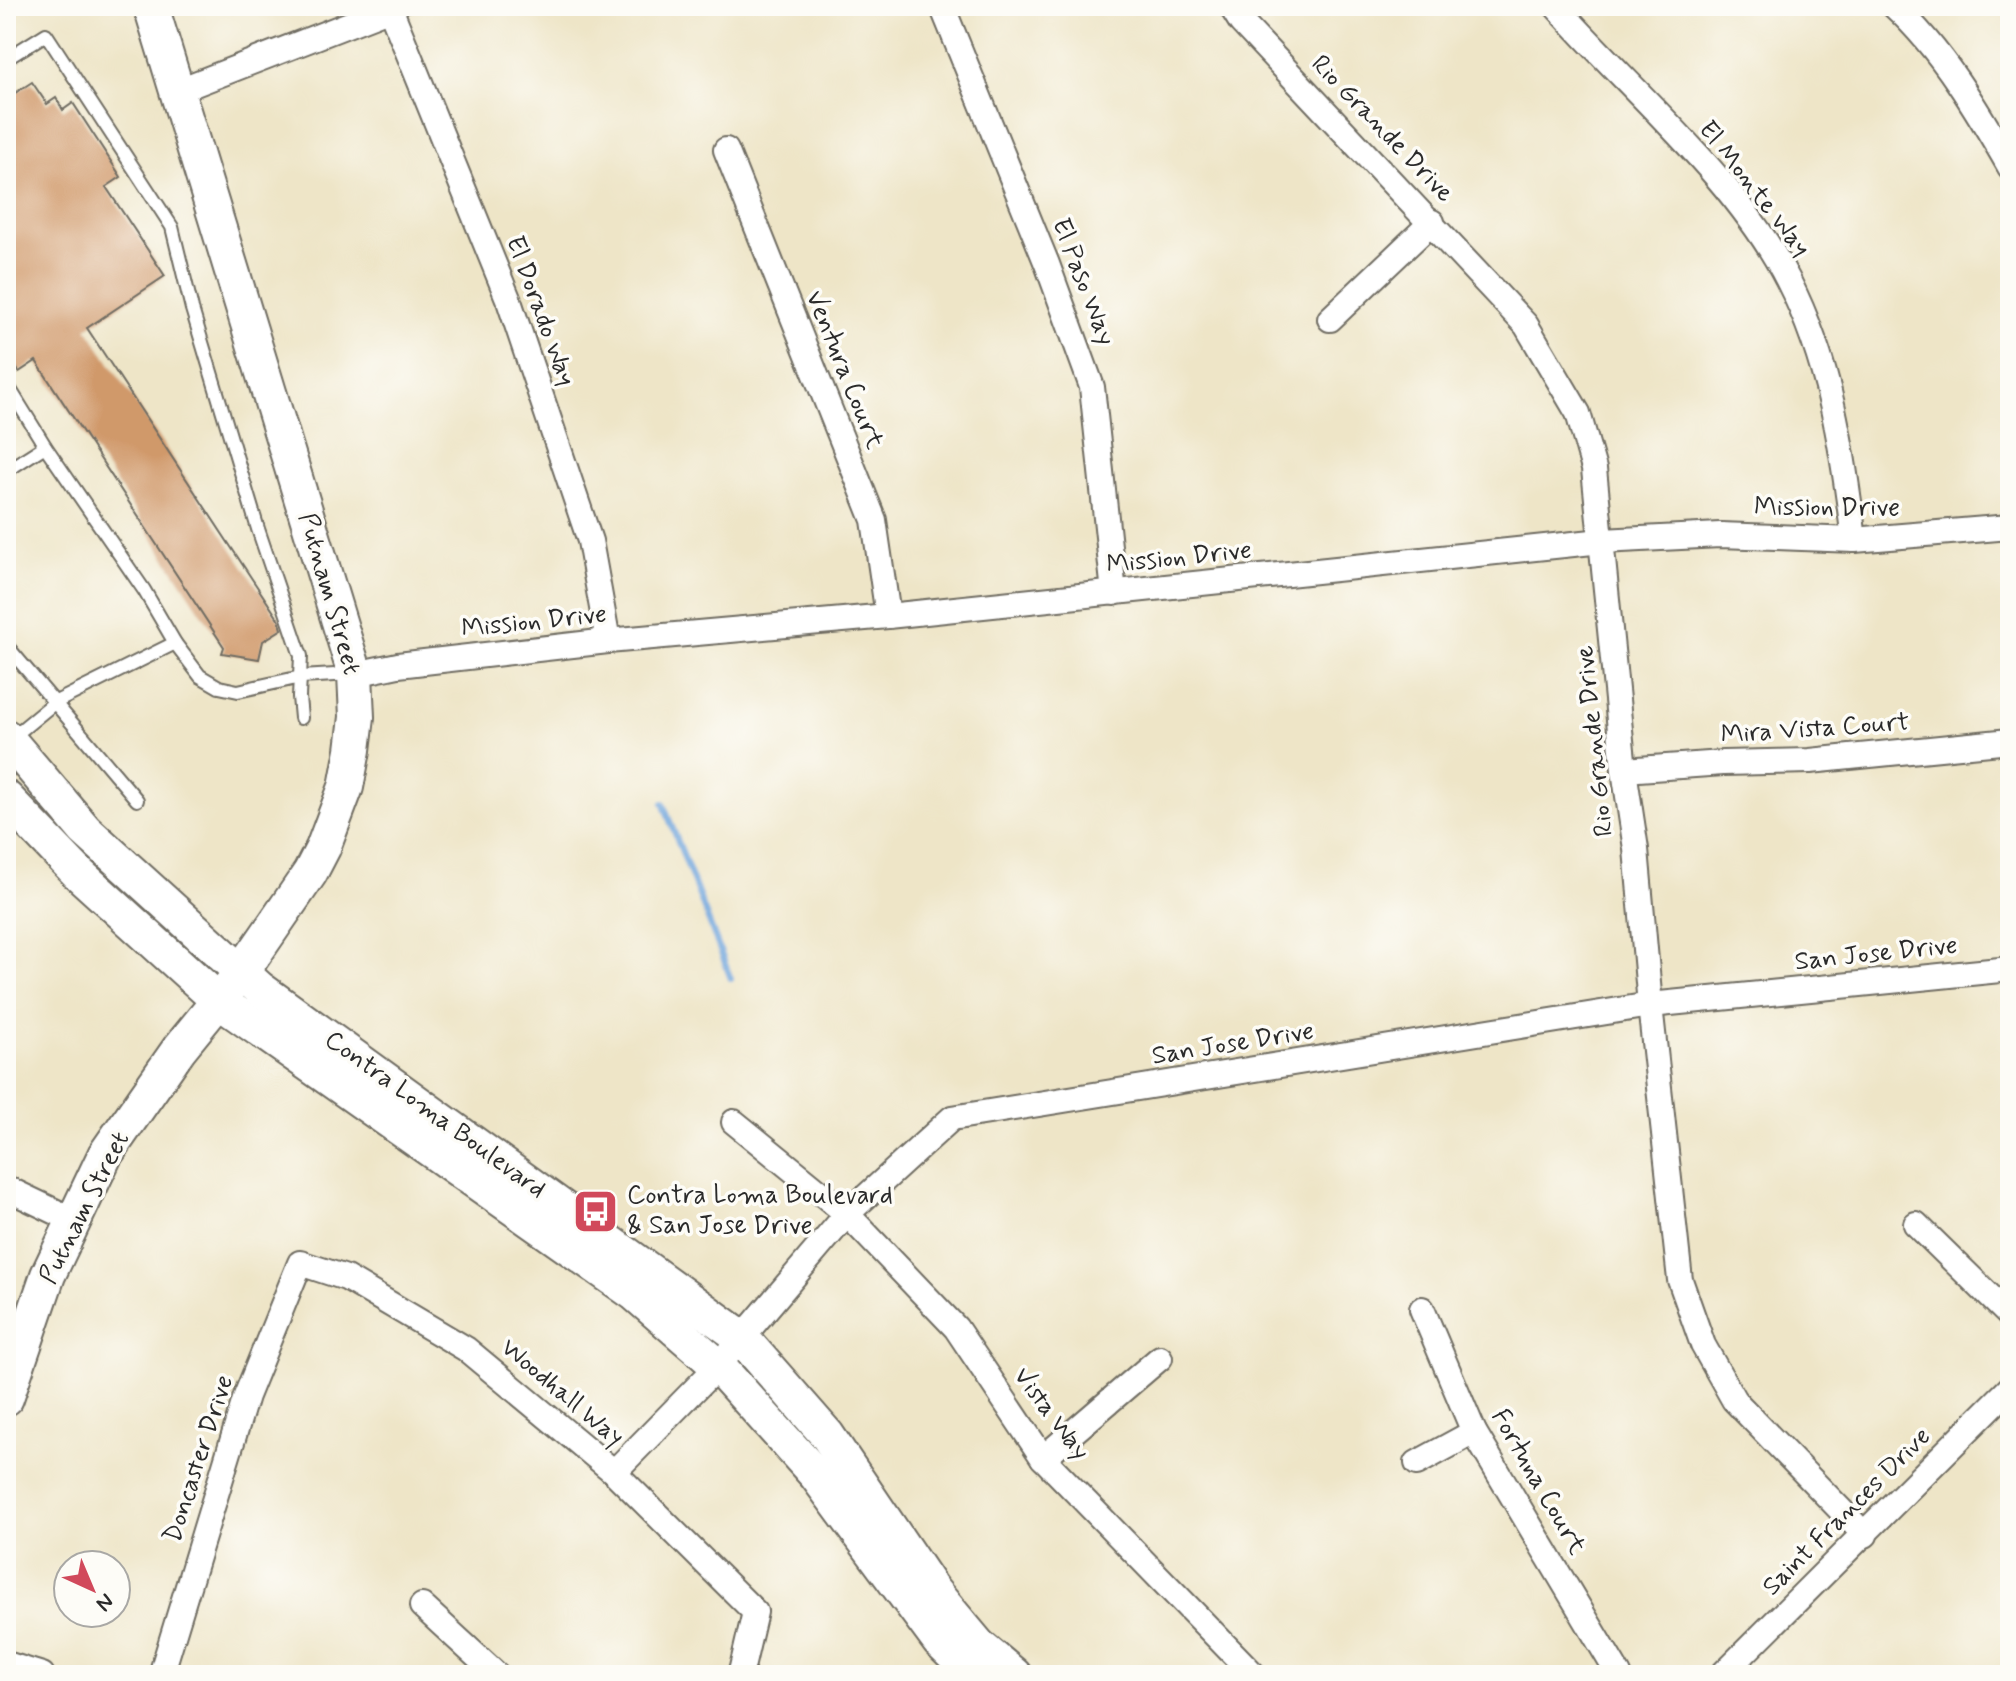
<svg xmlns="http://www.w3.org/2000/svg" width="2016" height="1681" font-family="Mynerve,sans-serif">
	<rect width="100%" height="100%" fill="#fdfcf7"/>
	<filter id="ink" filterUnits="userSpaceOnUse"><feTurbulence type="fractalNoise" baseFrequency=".0125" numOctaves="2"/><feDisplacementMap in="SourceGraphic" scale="16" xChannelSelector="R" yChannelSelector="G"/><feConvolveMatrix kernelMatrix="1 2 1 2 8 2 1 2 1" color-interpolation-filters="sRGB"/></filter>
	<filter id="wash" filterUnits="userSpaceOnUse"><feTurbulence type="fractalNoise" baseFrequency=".006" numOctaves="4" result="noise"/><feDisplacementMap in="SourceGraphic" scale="32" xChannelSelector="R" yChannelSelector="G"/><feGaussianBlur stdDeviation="1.8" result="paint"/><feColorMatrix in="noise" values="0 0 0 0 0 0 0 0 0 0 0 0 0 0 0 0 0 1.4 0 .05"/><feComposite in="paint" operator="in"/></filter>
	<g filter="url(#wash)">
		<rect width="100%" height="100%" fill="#eee5c7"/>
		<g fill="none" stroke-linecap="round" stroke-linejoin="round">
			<polyline stroke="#6ea4db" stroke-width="6" points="663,803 731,979"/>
		</g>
		<g id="blocks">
			<polygon fill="#d0996b" points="32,82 47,104 56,98 63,110 73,103 121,177 106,187 165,276 87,328 279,620 282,629 263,641 259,659 222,653 224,647 36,361 19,372 6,351 6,99"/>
		</g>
	</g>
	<g filter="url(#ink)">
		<use href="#blocks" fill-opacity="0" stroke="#6f6c62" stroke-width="2"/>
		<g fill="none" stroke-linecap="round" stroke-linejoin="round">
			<defs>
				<g id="lane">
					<polyline points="6,59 46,34 172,227 192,309 258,529 301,656 299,697 301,718"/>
					<polyline points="6,383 45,446 144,590 175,643 200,676 219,687 238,691 301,677 352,674"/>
					<polyline points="6,471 45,446"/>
					<polyline points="6,645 137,800"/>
					<polyline points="9,740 54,703 175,643"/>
				</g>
				<g id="street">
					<polyline points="942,6 1047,264 1092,387 1114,593"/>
					<polyline points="1231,6 1241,22 1526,325 1578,413 1594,469 1624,770 1636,849 1650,1005 1680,1280 1703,1345 1734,1400 1865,1535"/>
					<path d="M 1556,6 C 1631,91 1737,179 1788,280 C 1830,362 1843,450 1854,540"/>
					<path d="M 1894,6 C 1942,50 1978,111 2010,167"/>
					<polyline points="390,8 509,301 590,541 608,641"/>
					<polyline points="177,91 396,6"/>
					<polyline points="726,150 874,520 888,616"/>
					<polyline points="1330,319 1432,222"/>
					<polyline points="355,674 398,665 608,641 888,616 1602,541 1720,535 1854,540 2010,527"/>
					<polyline points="1624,770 1723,763 1810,761 2010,741"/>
					<polyline points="734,1122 847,1214 956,1328 1043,1458 1254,1675"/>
					<polyline points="6,1188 73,1220"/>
					<polyline points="1916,1224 2010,1316"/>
					<polyline points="1422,1309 1474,1432 1619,1675"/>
					<polyline points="1043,1458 1160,1358"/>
					<polyline points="1417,1463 1474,1432"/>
					<polyline points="614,1472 718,1366 847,1214 952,1118 1650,1005 2010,969"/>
					<polyline points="422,1606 497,1675"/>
					<polyline points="6,1664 42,1675"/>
					<polyline points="161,1675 246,1396 300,1263 346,1278 466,1349 614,1472 755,1612 741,1672 738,1675"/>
					<polyline points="1722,1675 2010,1388"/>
				</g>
				<g id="secondary">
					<polyline points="6,737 85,830 260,989 741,1337 827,1435 932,1590 979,1646 1014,1675"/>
					<polyline points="6,798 78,873 219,1001 634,1293 718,1366 816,1475 939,1641 974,1675"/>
					<polyline points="6,1398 48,1275 105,1155 179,1049 241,973 310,873 323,848 346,787 353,750 357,717 355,674 151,6"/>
				</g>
			</defs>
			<use href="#lane" stroke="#6f6c62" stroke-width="16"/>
			<use href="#street" stroke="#6f6c62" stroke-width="28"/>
			<use href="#secondary" stroke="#6f6c62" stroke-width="38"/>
			<use href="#lane" stroke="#fff" stroke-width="12"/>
			<use href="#street" stroke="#fff" stroke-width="24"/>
			<use href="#secondary" stroke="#fff" stroke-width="34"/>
		</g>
	</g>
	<defs>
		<symbol id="bus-square" viewBox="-11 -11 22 22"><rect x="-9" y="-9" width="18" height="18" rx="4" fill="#d1495b" stroke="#fdfcf7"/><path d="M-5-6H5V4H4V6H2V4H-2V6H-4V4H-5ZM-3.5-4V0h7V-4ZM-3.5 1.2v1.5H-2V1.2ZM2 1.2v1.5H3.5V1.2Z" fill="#fff"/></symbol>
	</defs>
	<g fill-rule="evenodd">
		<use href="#bus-square" x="570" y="1186" width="51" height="51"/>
	</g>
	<g text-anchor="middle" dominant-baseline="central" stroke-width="7" stroke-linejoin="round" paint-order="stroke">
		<g font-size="26" fill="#2b2b2b" stroke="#fdfcf7">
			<text transform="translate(1382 129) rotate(46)">Rio Grande Drive</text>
			<text transform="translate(1754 189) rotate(52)">El Monte Way</text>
			<text transform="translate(1083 282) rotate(69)">El Paso Way</text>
			<text transform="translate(540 311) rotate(70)">El Dorado Way</text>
			<text transform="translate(844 370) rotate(68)">Ventura Court</text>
			<text x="1827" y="508">Mission Drive</text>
			<text transform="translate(1179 558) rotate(-6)">Mission Drive</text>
			<text transform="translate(329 594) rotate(74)">Putnam Street</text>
			<text transform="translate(534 622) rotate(-6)">Mission Drive</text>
			<text transform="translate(1815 729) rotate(-4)">Mira Vista Court</text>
			<text transform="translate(1595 741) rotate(-96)">Rio Grande Drive</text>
			<text transform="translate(1876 954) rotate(-6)">San Jose Drive</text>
			<text transform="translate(1233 1044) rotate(-9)">San Jose Drive</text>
			<text transform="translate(435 1115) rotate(36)">Contra Loma Boulevard</text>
			<text transform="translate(85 1208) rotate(-63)">Putnam Street</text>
			<text transform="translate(562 1393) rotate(40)">Woodhall Way</text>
			<text transform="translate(1051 1414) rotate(53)">Vista Way</text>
			<text transform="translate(199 1459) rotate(-72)">Doncaster Drive</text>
			<text transform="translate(1538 1482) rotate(60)">Fortuna Court</text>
			<text transform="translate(1847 1512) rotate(-45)">Saint Frances Drive</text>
		</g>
		<g font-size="26" fill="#2b2b2b" stroke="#fdfcf7" text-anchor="start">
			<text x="627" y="1196">Contra Loma Boulevard<tspan x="627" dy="30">&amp; San Jose Drive</tspan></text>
		</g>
	</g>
	<rect width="2016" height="1681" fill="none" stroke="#fdfcf7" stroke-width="32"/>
	<g transform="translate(92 1589) rotate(136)"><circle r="38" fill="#fdfcf7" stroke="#a9a8a5" stroke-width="2"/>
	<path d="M0-6L14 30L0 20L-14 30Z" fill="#d1495b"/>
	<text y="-12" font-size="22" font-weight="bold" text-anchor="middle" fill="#2b2b2b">N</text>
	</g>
</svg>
